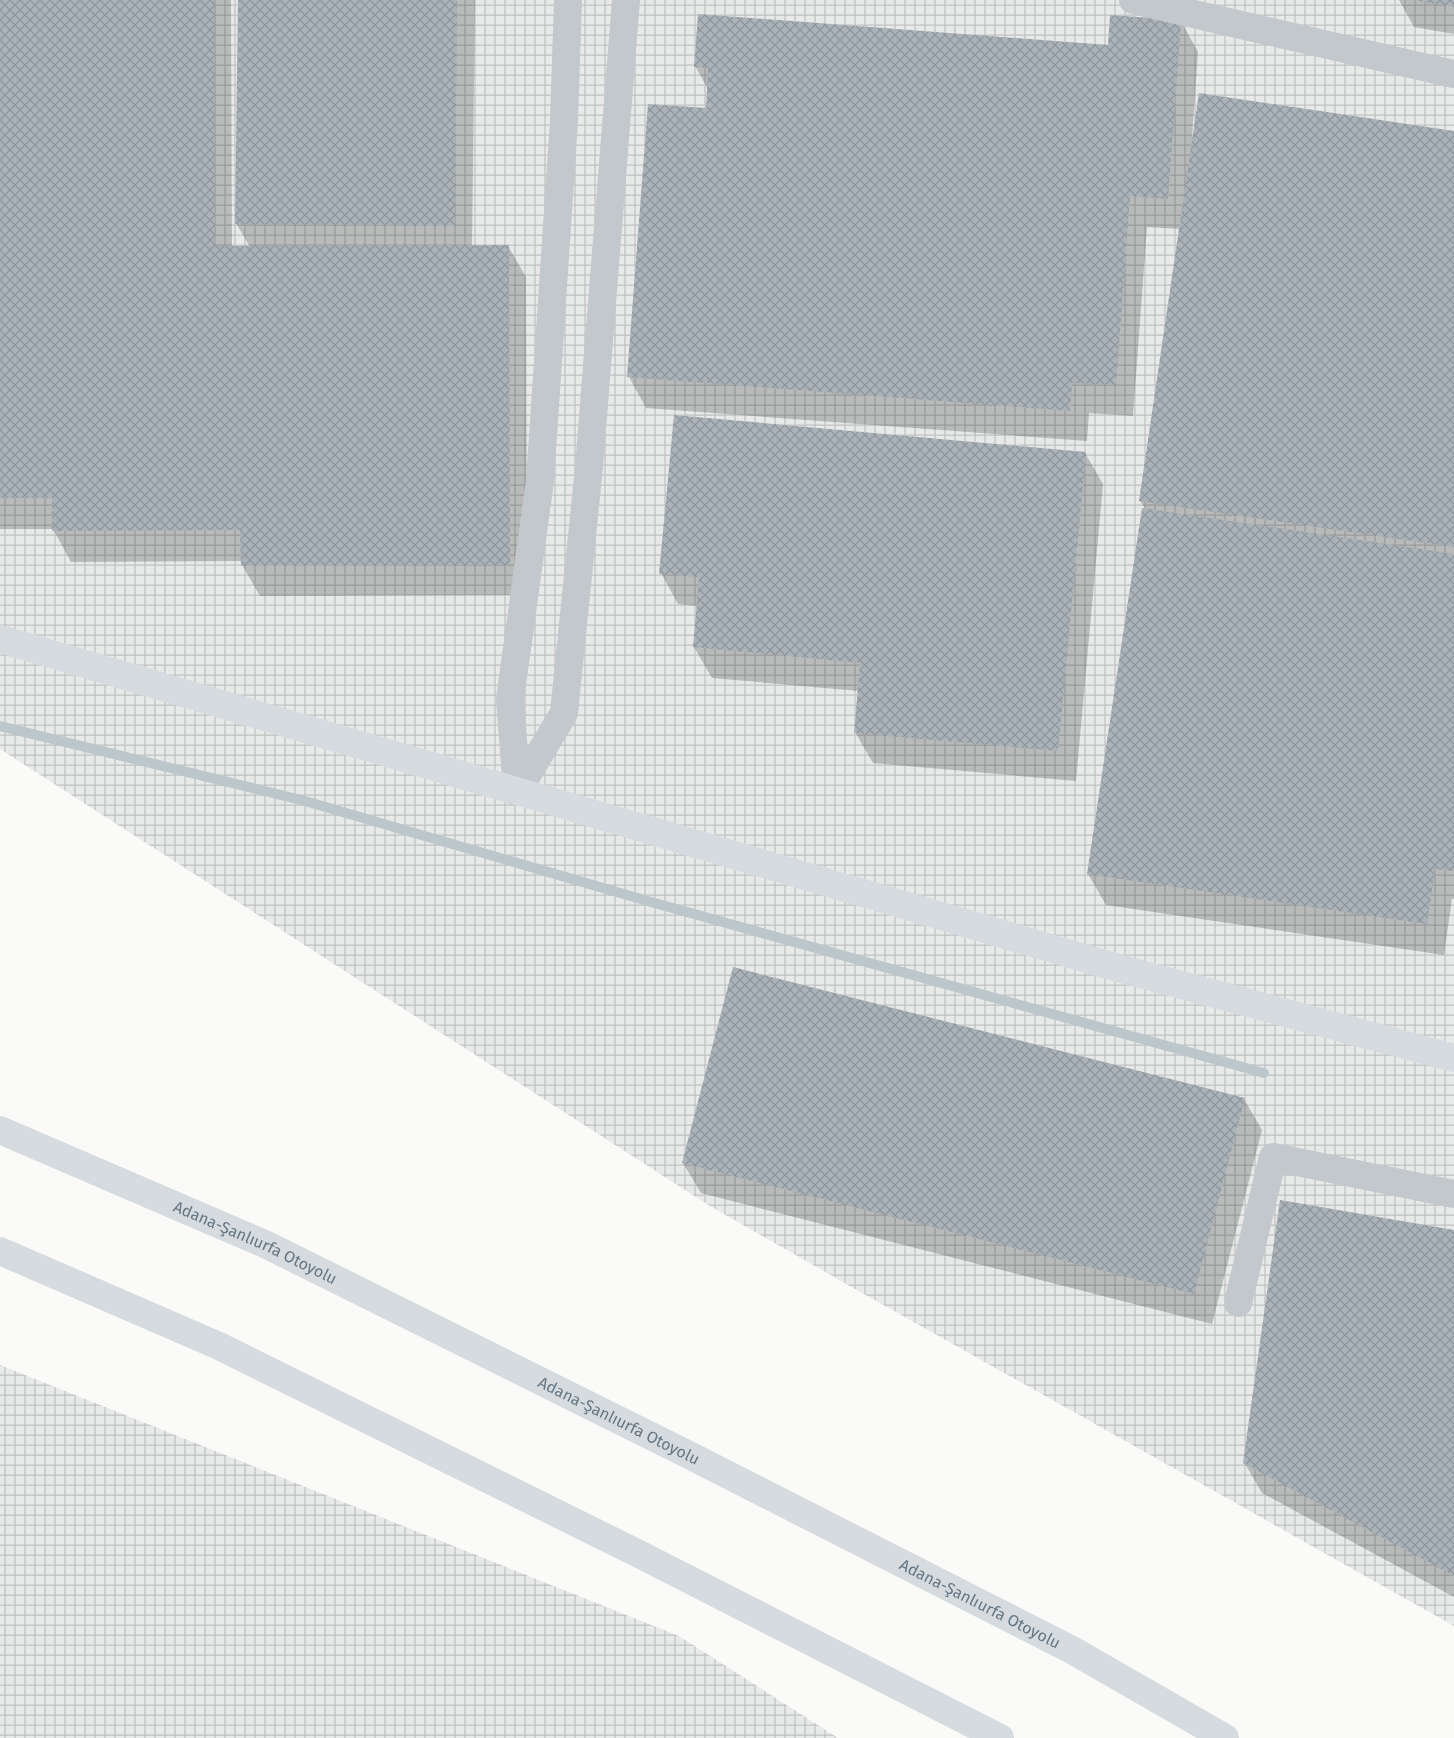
<svg xmlns="http://www.w3.org/2000/svg" width="1454" height="1738" font-family="'Fira Sans',sans-serif">
	<defs>
		<pattern id="industrial-grid" width="8" height="8" patternUnits="userSpaceOnUse" patternTransform="scale(1.25)"><rect width="8" height="8" fill="#e8e9e9"/><path d="M0 4h8M4 0v8" fill="none" stroke="#c0c1c2"/></pattern>
		<pattern id="building-cross-hatch" width="8" height="8" patternUnits="userSpaceOnUse" patternTransform="scale(1.25)"><rect width="8" height="8" fill="#aab3b9"/><path d="M0 0l8 8M0 8l8-8" fill="none" stroke="#8e969c"/></pattern>
	</defs>
	<rect width="100%" height="100%" fill="#fafaf8"/>
	<g fill="url(#industrial-grid)">
		<polygon points="0,0 1454,0 1454,1626 855,1289 710,1206 0,749"/>
		<polygon points="0,1365 679,1636 838,1738 0,1738"/>
	</g>
	<g fill="#0003">
		<polygon points="0,0 231,0 232,247 250,247 236,223 239,0 475,0 472,246 508,246 526,277 527,595 260,596 242,565 242,561 71,562 53,529 0,529"/>
		<polygon points="1399,0 1454,0 1454,34 1414,27"/>
		<polygon points="1181,21 1198,52 1192,137 1454,132 1454,899 1452,899 1444,955 1106,905 1088,874 1146,510 1140,501 1180,229 1147,227 1133,416 1089,413 1087,441 646,408 629,377 649,105 707,110 708,89 695,66 1109,46"/>
		<polygon points="1085,453 1103,484 1076,781 873,763 855,732 859,691 712,678 694,647 698,606 678,604 661,573"/>
		<polygon points="1244,1099 1262,1130 1212,1324 701,1193 683,1163"/>
		<polygon points="1454,1232 1454,1597 1262,1493 1244,1462"/>
	</g>
	<g fill="none" stroke-linecap="round" stroke-linejoin="round">
		<polyline stroke="#bbc7cb" stroke-width="10" points="0,726 305,801 651,902 1264,1073"/>
	</g>
	<g fill="url(#building-cross-hatch)">
		<polygon points="0,0 214,0 215,246 509,245 510,565 241,566 240,530 52,531 52,498 0,498"/>
		<polygon points="238,0 457,0 455,226 235,224"/>
		<polygon points="1420,0 1454,0 1454,7 1419,1"/>
		<polygon points="698,14 1108,45 1110,15 1181,20 1168,199 1130,196 1116,385 1072,383 1070,411 627,377 648,104 706,108 708,68 694,67"/>
		<polygon points="1199,93 1454,131 1454,547 1139,501"/>
		<polygon points="674,415 1086,452 1058,751 854,733 860,663 693,647 699,577 659,574"/>
		<polygon points="1142,508 1454,554 1454,871 1435,869 1427,924 1087,874"/>
		<polygon points="733,967 1245,1098 1194,1294 682,1163"/>
		<polygon points="1280,1200 1454,1230 1454,1576 1243,1463"/>
	</g>
	<g fill="none" stroke-linecap="round" stroke-linejoin="round">
		<g stroke="#c3c8cc" stroke-width="28">
			<polyline points="1133,0 1454,74"/>
			<polyline points="517,792 564,713 589,467 626,0"/>
			<polyline points="517,792 510,699 540,481 564,121 568,0"/>
			<polyline points="1238,1303 1273,1157 1454,1194"/>
		</g>
		<polyline stroke="#d6dbdf" stroke-width="28" points="0,639 1118,968 1454,1058"/>
		<g stroke="#d6dbdf" stroke-width="28">
			<path id="s1" d="M 0,1130 L 267,1245 L 691,1456 L 1072,1650 L 1225,1738"/>
			<polyline points="0,1251 219,1346 641,1555 1000,1738"/>
		</g>
	</g>
	<g text-anchor="middle" dominant-baseline="central" stroke-width="5" stroke-linejoin="round" paint-order="stroke">
		<g font-size="16" fill="#657683" stroke="#fff">
			<text stroke="none"><textPath href="#s1" startOffset="279">Adana-Şanlıurfa Otoyolu</textPath></text>
			<text stroke="none"><textPath href="#s1" startOffset="684">Adana-Şanlıurfa Otoyolu</textPath></text>
			<text stroke="none"><textPath href="#s1" startOffset="1089">Adana-Şanlıurfa Otoyolu</textPath></text>
		</g>
	</g>
</svg>
